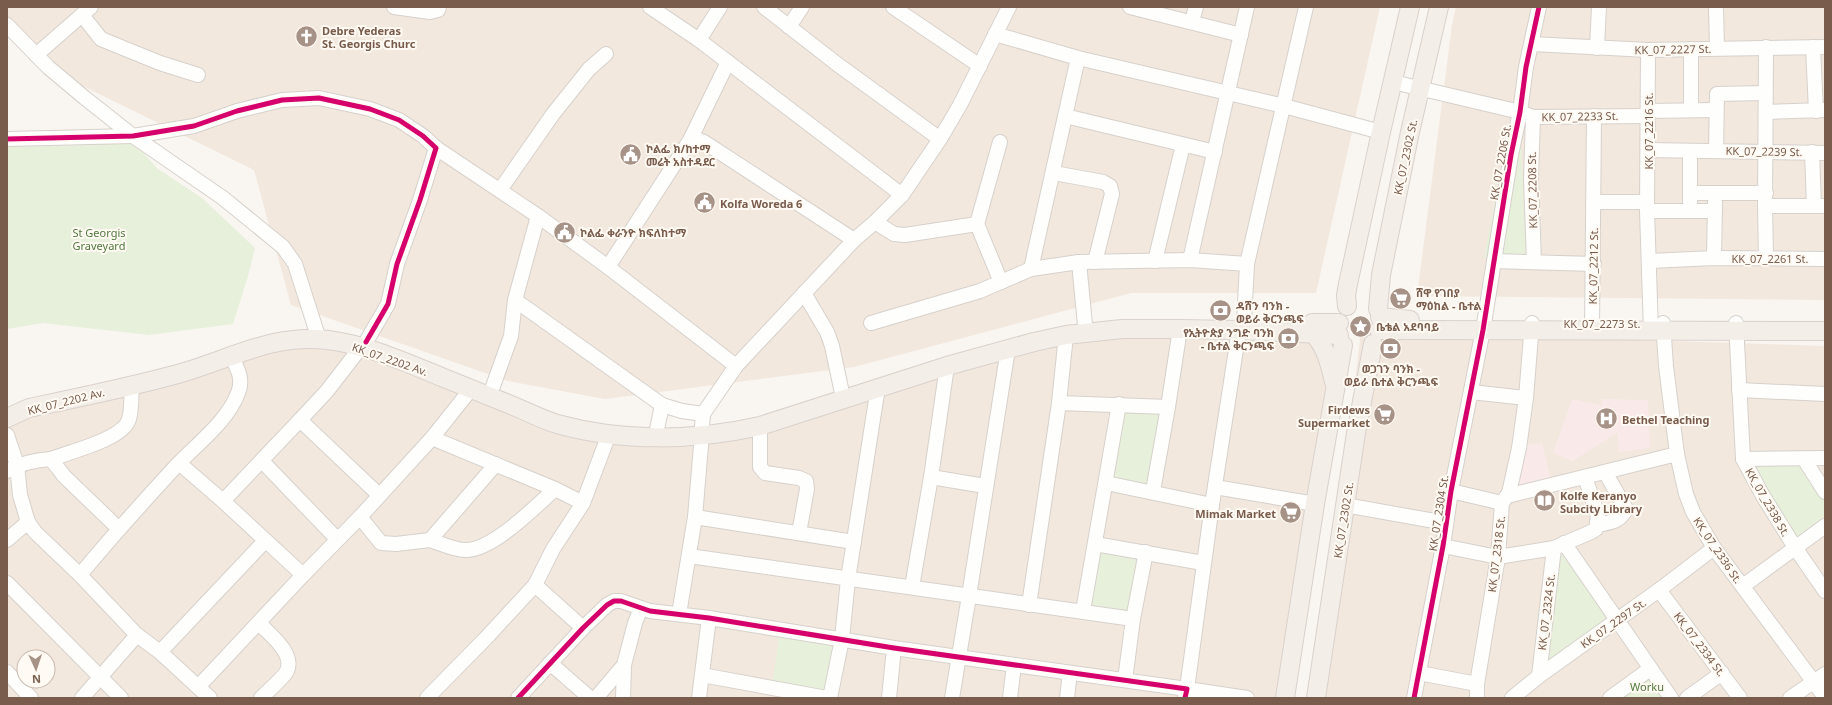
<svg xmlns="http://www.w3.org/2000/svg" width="1832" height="705" font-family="'Noto Sans','Noto Sans Ethiopic',sans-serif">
	<rect width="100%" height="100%" fill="#f9f5f0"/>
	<g fill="#f2e8de" fill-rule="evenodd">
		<polygon points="7,7 1380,7 1316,293 1131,293 854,367 605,399 508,381 291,305 254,170 30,60 7,35"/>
		<polygon points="1456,7 1825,7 1825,300 1417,296 1452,25"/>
		<polygon points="1361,331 1825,346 1825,698 1318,698"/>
		<path d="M 1066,335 L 1334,335 L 1277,698 L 7,698 L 7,419 L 231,355 L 329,340 L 592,433 L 731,432 ZM 24,657 L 48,657 L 48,681 L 24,681 Z"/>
	</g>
	<g fill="#fae9e9">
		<polygon points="1572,399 1601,405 1602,399 1648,400 1650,448 1619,452 1617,433 1573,461 1553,453"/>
		<polygon points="1542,443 1551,480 1518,485 1515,480 1520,445"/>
	</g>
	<g fill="#e7f0db">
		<polygon points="1520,113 1526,262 1484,258 1507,140"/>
		<polygon points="126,140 144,154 158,169 202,198 255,248 248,276 233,324 149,335 43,323 7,329 7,147 97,145"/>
		<polygon points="1119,404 1168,407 1153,491 1106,483"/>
		<polygon points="1743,459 1804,459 1825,492 1825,526 1796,549"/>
		<polygon points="1564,543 1617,621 1539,676 1554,548"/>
		<polygon points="1095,544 1146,552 1133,619 1083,611"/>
		<polygon points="780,629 842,639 830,698 772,688"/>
		<polygon points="1650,669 1671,698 1610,698"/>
	</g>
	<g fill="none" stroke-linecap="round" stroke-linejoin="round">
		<defs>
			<g id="minor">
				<polyline points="394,7 430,12 438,10 439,7"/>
				<polyline points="650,7 699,40 902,195"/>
				<polyline points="764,7 837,64 940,139"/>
				<polyline points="893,7 980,66"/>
				<polyline points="1130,7 1241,35"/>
				<polyline points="1716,7 1717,48"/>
				<polyline points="82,15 101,39 160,63 198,75"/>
				<polyline points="1192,21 1196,7"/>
				<polyline points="7,25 48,67 85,98 133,136 223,198 283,247 295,264 317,333"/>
				<polyline points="789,27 802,7"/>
				<polyline points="995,34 1078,58 1284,106 1381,132"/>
				<polyline points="699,40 720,7"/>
				<polyline points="1532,44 1648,50 1825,47"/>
				<polyline points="1766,47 1765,206 1766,258"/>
				<polyline points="1813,47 1816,111"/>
				<polyline points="1597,48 1599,7"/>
				<polyline points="1691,49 1691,110"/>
				<polyline points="1648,50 1647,211 1651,331"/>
				<polyline points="36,55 91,7"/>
				<polyline points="1393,82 1520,112 1533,117 1648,116"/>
				<polyline points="1648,111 1715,110"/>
				<polyline points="1766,112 1825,110"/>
				<polyline points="1065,116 1215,152"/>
				<polyline points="1533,117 1531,179 1534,262"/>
				<polyline points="7,139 133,136 194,126 237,111 282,100 319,98 370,109 399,120 423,136 436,148 420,200 397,264 388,304 366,342"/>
				<polyline points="690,140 696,139 704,142 854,240"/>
				<polyline points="436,148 538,216"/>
				<polyline points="1649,150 1825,153"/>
				<polyline points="1690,151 1690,202"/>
				<polyline points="1716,151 1717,94 1765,93"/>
				<polyline points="1812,152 1814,206"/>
				<polyline points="1054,173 1103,182 1110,186 1112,194 1095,262"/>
				<polyline points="500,190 553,114 589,69 606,54"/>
				<polyline points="1690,193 1766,193"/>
				<polyline points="1593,202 1647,202"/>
				<polyline points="1765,206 1825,206"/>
				<polyline points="1647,211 1715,211"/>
				<polyline points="875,222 894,234 905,235 977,224 1001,282"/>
				<polyline points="977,224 1000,142"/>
				<polyline points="1649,258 1650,261 1714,258 1825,259"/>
				<polyline points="1714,258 1715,202"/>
				<polyline points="1190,260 1247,7"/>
				<polyline points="1155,261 1183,145"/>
				<polyline points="1494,261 1594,264"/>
				<polyline points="608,267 690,140 728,62"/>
				<polyline points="1031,269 1078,58"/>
				<polyline points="804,293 827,332 832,346 842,393"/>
				<polyline points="515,300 662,405 682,411 703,414"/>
				<polyline points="1244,322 1247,264 1306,7"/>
				<polyline points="871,323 980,291 1031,269 1079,262"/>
				<polyline points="1663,323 1666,366 1677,454 1686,494 1693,512 1714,548 1825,697"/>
				<polyline points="1736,323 1743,459 1763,496 1796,549 1825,591"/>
				<polyline points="1085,325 1079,262 1190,260 1247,264"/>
				<polyline points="1239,330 1212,505 1187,689 1247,698"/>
				<polyline points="1592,330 1594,116"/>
				<polyline points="492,389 511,336 515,300 538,216 608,267 736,366"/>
				<polyline points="1739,390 1825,394"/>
				<polyline points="1471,392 1526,398"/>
				<polyline points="1059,403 1168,407"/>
				<polyline points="300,420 327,391 361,347"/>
				<polyline points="702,426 703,414 736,366 854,240 875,222 902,195 940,139 960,105 1009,7"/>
				<polyline points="760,426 760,467 765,473 799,478 806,481 807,489 799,533"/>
				<polyline points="657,429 662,405"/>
				<polyline points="7,435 17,465 20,495 28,522"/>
				<path d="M 51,459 C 69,452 124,439 129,419 C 132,409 131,396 132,385"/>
				<polyline points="1743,459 1825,458"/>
				<polyline points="1804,459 1825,492"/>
				<polyline points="262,461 337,539"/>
				<polyline points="179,463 223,501 303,575 198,687"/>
				<path d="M 7,471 C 21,463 35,460 51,459 L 64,476 L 118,528"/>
				<polyline points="931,477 985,486"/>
				<polyline points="1106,483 1212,505"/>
				<polyline points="1215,487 1315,504"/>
				<polyline points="555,489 583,503"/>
				<polyline points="1153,491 1168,407 1180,329"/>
				<polyline points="1451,491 1502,503"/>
				<polyline points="1507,496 1677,454"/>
				<polyline points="223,501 300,420 379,495"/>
				<polyline points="1345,505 1446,523"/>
				<polyline points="360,517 381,543 396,544 430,540 496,464"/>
				<polyline points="695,517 854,542"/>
				<path d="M 1598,525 C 1611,522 1620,522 1626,509 L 1605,472"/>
				<polyline points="7,540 28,522 35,532 80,575 137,635 160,652 210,698"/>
				<path d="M 430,540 C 440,543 454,550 465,550 C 492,551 535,507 555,489 L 432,438"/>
				<polyline points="1564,543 1671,698"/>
				<polyline points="1095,544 1203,563"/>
				<polyline points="1443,546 1498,557 1554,548 1591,532 1596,529 1598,516 1585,477"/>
				<polyline points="689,556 1133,619"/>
				<path d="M 80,575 C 111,537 144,501 177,465 C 198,443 227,422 238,393 C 244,379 237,368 231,355"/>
				<polyline points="303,575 360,517 432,438 471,389"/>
				<polyline points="7,583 121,698"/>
				<polyline points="535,585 583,628"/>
				<polyline points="1743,586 1825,526"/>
				<polyline points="912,587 931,477 947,366"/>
				<polyline points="1659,590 1740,698"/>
				<polyline points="1029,605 1059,403 1066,335"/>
				<polyline points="1083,611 1119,404"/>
				<polyline points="679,614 695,517 702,434"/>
				<path d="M 259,623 C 269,634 295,653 287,671 C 284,677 267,692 261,698"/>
				<polyline points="160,652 265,541"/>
				<polyline points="550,663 590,698"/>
				<polyline points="7,672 31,698"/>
				<polyline points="1419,673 1477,684"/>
				<polyline points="702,675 827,698"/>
				<polyline points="1539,676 1554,548"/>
				<polyline points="1125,680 1133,619 1146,552"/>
				<polyline points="82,698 137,635"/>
				<polyline points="427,698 486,638 535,585 553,549 583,503 609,434"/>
				<polyline points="518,698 583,628 607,605 614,601 621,601 650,611 709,618 894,648 1187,689 1185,698"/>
				<polyline points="596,698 624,665"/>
				<polyline points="623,698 624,665 635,623 641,608"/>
				<polyline points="699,698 709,618"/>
				<polyline points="830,698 842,639 848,579 878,387"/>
				<polyline points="889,698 894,648"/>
				<polyline points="952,698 969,596 1008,349"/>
				<polyline points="1010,698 1014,665"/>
				<polyline points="1067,698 1070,673"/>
				<polyline points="1414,698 1443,546 1451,491 1483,330 1511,155 1520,112 1526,67 1539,7"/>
				<polyline points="1477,698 1477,684 1498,557 1502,503 1509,493 1519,448 1526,398 1532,323"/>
				<polyline points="1512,698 1539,676 1659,590 1714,548"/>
				<polyline points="1610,698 1650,669"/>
				<polyline points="1687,698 1722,673"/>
				<polyline points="1790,698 1825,674"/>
			</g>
			<g id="major">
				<polyline points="1347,306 1346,295 1348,284 1381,132 1410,7"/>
				<polyline points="1378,309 1381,275 1410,132 1439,7"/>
				<polyline points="1380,317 1410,320"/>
				<polyline points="1312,323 1339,323"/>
				<polyline points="1379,330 1825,331"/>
				<path d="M 1314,334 C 1326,348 1330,364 1334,382"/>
				<path d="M 7,418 L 29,408 C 77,398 126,388 174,375 C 228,361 270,333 328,340 C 368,345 407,363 444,378 C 466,387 489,396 511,405 C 526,411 541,419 557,424 C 622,442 694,441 760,426 L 947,366 L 1034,342 L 1066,335 L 1122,329 L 1180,329 L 1239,330 L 1339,335"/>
				<polyline points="1285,698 1315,504 1343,345"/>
				<polyline points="1316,698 1356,433 1373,344"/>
			</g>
		</defs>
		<use href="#minor" stroke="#d7d1cb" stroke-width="16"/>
		<use href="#major" stroke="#dad1cc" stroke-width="20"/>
		<use href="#minor" stroke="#fefefd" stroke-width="14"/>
		<use href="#major" stroke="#f3eee8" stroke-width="18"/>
		<defs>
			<g id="cycleway">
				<polyline points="7,139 133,136 194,126 237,111 282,100 319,98 370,109 399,120 423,136 436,148 420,200 397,264 388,304 366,342"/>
				<polyline points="518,698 583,628 607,605 614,601 621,601 650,611 709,618 894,648 1187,689 1185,698"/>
				<polyline points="1414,698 1443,546 1451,491 1483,330 1511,155 1520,112 1526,67 1539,7"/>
			</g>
		</defs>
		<use href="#cycleway" stroke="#fffaf3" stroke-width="8"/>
		<use href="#cycleway" stroke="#d6006c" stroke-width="5"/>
	</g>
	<defs>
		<symbol id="church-disc" viewBox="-11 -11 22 22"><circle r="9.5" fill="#a69286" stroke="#fffaf3"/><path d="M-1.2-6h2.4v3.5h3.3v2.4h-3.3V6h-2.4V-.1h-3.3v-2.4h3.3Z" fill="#fff"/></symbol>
		<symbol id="civic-disc" viewBox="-11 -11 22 22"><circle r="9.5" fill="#a69286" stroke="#fffaf3"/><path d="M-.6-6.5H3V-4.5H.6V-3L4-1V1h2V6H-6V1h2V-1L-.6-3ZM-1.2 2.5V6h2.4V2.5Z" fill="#fff"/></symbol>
		<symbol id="supermarket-disc" viewBox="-11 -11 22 22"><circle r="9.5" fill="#a69286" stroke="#fffaf3"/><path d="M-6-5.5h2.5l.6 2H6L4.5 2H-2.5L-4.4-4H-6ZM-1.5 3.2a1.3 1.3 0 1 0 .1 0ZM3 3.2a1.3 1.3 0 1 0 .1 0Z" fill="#fff"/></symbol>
		<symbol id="bank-disc" viewBox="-11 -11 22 22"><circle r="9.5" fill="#a69286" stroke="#fffaf3"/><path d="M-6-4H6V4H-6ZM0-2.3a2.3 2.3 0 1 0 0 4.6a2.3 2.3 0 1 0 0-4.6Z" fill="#fff"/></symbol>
		<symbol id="sight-disc" viewBox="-11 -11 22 22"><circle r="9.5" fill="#a69286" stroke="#fffaf3"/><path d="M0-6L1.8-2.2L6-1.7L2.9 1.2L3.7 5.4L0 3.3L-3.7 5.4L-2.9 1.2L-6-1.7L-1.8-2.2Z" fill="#fff"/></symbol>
		<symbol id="hospital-disc" viewBox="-11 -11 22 22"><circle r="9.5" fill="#a69286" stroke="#fffaf3"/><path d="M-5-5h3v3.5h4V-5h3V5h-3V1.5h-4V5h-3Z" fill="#fff"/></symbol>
		<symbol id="library-disc" viewBox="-11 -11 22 22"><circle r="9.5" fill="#a69286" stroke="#fffaf3"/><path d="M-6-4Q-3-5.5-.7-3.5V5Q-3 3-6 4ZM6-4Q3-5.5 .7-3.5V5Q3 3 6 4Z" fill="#fff"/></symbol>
	</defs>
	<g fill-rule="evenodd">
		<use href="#church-disc" x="294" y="24" width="25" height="25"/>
		<use href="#civic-disc" x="618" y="142" width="25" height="25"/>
		<use href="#civic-disc" x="692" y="190" width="25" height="25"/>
		<use href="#civic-disc" x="552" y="220" width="25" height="25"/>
		<use href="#supermarket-disc" x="1388" y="286" width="25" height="25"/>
		<use href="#bank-disc" x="1208" y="298" width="25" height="25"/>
		<use href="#sight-disc" x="1348" y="314" width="25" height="25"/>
		<use href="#bank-disc" x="1276" y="326" width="25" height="25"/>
		<use href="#bank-disc" x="1378" y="336" width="25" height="25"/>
		<use href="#supermarket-disc" x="1372" y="402" width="25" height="25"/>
		<use href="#hospital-disc" x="1594" y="406" width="25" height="25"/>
		<use href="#library-disc" x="1532" y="488" width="25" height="25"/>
		<use href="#supermarket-disc" x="1278" y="500" width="25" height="25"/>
	</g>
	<g text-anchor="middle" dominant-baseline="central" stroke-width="4" stroke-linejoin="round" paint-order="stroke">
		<g font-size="11" font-weight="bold" fill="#7a5c4d" stroke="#fffaf3" text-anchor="start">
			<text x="322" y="30">Debre Yederas<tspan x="322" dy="13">St. Georgis Churc</tspan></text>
			<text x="646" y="148">ኮልፌ ክ/ከተማ<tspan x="646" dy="13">መሬት አስተዳደር</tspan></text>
			<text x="720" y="203">Kolfa Woreda 6</text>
			<text x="580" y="232">ኮልፌ ቀራንዮ ክፍለከተማ</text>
			<text x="1416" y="292">ሸዋ የገበያ<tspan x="1416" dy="13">ማዕከል - ቤተል</tspan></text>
			<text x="1236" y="305">ዳሸን ባንክ -<tspan x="1236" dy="13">ወይራ ቅርንጫፍ</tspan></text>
			<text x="1376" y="326">ቤቴል አደባባይ</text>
			<text x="1274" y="332" text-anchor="end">የኢትዮጵያ ንግድ ባንክ<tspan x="1274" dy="13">- ቤተል ቅርንጫፍ</tspan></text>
			<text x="1391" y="368" text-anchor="middle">ወጋገን ባንክ -<tspan x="1391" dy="13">ወይራ ቤተል ቅርንጫፍ</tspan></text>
			<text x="1370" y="409" text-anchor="end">Firdews<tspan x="1370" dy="13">Supermarket</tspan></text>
			<text x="1622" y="419">Bethel Teaching</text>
			<text x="1560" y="495">Kolfe Keranyo<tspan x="1560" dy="13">Subcity Library</tspan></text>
			<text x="1276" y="513" text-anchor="end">Mimak Market</text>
		</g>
		<g font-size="11" fill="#7a5c4d" stroke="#fffaf3">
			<text transform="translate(1673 49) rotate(-1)">KK_07_2227 St.</text>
			<text transform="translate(1580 116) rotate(-1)">KK_07_2233 St.</text>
			<text transform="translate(1648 131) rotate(-90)">KK_07_2216 St.</text>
			<text transform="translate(1764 151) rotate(1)">KK_07_2239 St.</text>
			<text transform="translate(1405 157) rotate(-78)">KK_07_2302 St.</text>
			<text transform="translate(1500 162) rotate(-80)">KK_07_2206 St.</text>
			<text transform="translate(1532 190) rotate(-91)">KK_07_2208 St.</text>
			<text x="1770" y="258">KK_07_2261 St.</text>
			<text transform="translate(1593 266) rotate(-89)">KK_07_2212 St.</text>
			<text x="1602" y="323">KK_07_2273 St.</text>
			<text transform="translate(390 359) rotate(19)">KK_07_2202 Av.</text>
			<text transform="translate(66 401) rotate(-14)">KK_07_2202 Av.</text>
			<text transform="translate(1768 502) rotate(60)">KK_07_2338 St.</text>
			<text transform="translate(1438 513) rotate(-81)">KK_07_2304 St.</text>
			<text transform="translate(1343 520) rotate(-81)">KK_07_2302 St.</text>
			<text transform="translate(1718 550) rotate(56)">KK_07_2336 St.</text>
			<text transform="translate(1496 554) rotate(-83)">KK_07_2318 St.</text>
			<text transform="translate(1546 612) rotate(-83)">KK_07_2324 St.</text>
			<text transform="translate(1613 623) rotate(-35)">KK_07_2297 St.</text>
			<text transform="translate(1700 644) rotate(53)">KK_07_2334 St.</text>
		</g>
		<g font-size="11" fill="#537a41" stroke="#fffaf3">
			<text x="99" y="232">St Georgis<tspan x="99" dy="13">Graveyard</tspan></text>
			<text x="1647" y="686">Worku</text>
		</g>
	</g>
	<rect width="1832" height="705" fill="none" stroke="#7a5c4d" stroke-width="16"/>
	<g transform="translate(36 669) rotate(177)"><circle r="19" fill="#fffaf3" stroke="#cabbb1"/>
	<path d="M0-3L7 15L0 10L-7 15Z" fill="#a69286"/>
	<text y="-6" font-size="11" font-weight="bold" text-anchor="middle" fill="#7a5c4d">N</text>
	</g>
</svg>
